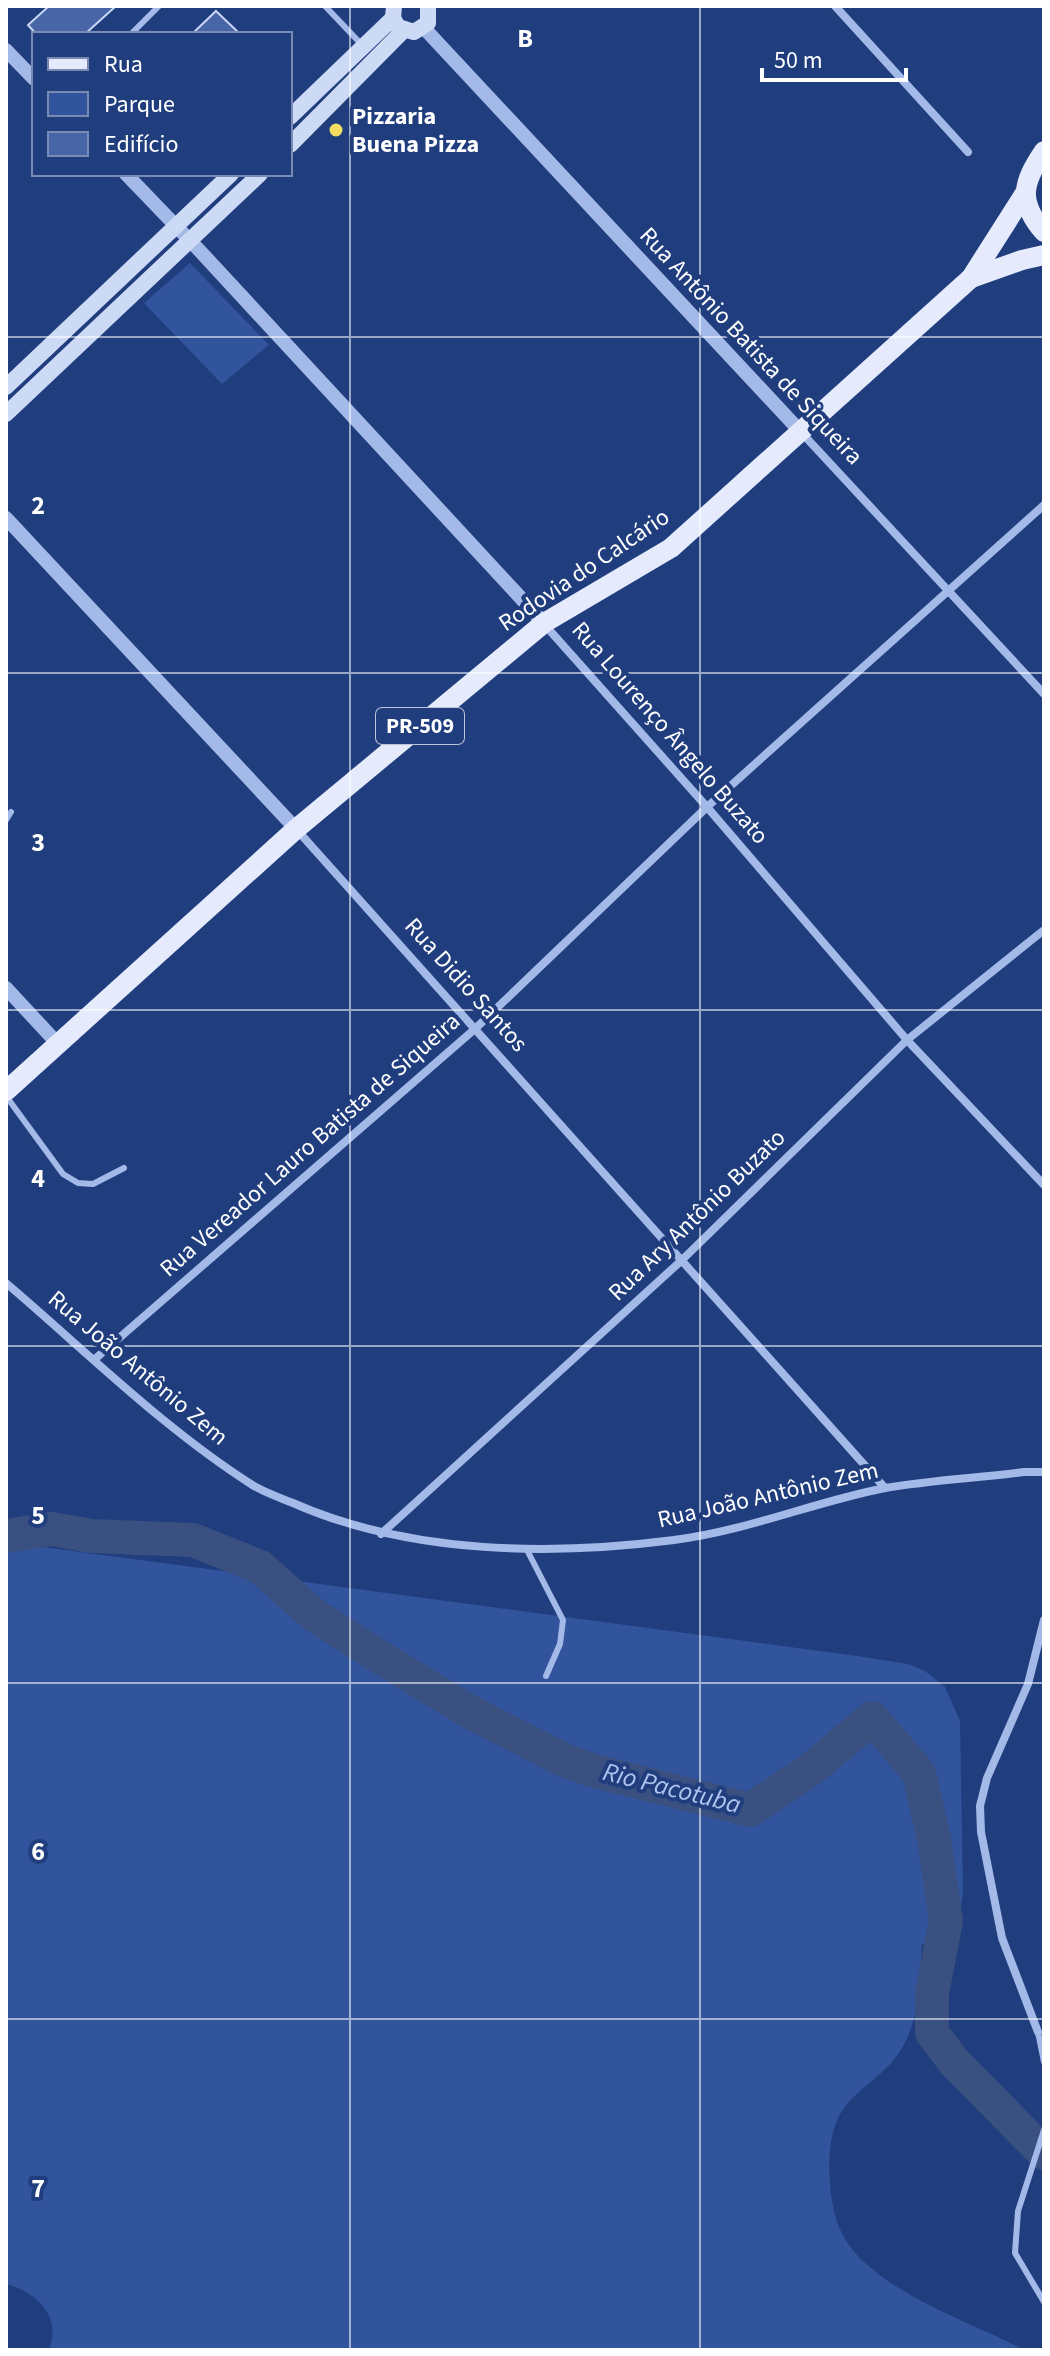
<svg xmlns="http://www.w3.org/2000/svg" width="1050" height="2356" font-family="'Source Sans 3',sans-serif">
	<rect width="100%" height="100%" fill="#203d7e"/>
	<g fill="#32549c">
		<polygon points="190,263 269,345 222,384 144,303"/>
		<path d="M 6,1542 L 857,1656 L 908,1664 L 925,1671 L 945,1687 L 960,1721 L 963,1891 L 959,1924 L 944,1938 L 922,1944 C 918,1993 921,2038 881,2073 C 866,2087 849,2097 839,2116 C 830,2133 828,2162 830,2181 C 831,2201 835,2222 845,2239 C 877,2292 972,2322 1024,2350 L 49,2350 C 62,2317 37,2292 6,2284 Z"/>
	</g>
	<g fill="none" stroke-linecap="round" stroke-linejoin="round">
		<polyline stroke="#3a5080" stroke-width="34" points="6,1536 52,1529 91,1536 193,1540 260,1567 314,1615 375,1654 470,1712 564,1760 591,1770 750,1810 814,1767 872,1718 919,1773 934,1839 946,1921 932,1993 932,2033 955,2063 1044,2153"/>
	</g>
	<g fill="#4866a7" stroke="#c7d6f5" stroke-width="2">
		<polygon points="49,6 116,6 85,34 36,34 28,25"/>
		<polygon points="216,11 240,34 192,34"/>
	</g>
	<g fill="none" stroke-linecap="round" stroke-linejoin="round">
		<g stroke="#a3b9e7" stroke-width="6">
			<polyline points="325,6 363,46"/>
			<polyline points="131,34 159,6"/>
			<polyline points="6,820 11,812"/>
			<polyline points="6,1096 63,1174 78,1183 93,1184 124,1168"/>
			<polyline points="526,1548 563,1620 560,1644 546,1676"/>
			<polyline points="1038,2032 1044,2062"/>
			<polyline points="1044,2130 1018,2211 1015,2253 1044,2302"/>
		</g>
		<g stroke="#a3b9e7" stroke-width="8">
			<polyline points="835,6 968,152"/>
			<polyline points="800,431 1044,694"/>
			<polyline points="544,624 707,807 907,1040 1044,1185"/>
			<polyline points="297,830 885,1488"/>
			<path d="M 6,1283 C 87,1352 164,1429 254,1486 C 266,1493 280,1498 293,1503 C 408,1554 550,1556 674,1540 C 746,1531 814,1502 885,1488 C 931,1480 978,1478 1024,1472 L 1044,1472"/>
			<polyline points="95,1359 476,1028 707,807 1044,505"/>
			<polyline points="381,1534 682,1260 907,1040 1044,930"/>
			<polyline points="1038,2032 1002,1938 981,1832 980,1806 987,1778 1028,1684 1044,1620"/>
		</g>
		<g stroke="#a3b9e7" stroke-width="14">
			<polyline points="424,28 799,430"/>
			<polyline points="6,50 34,79"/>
			<polyline points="126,174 199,250 544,623"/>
			<polyline points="6,518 296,829"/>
			<polyline points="6,988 58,1044"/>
		</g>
		<g stroke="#cddaf6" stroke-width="16">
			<polyline points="394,6 393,18 398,27 414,32 428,23 428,6"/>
			<polyline points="290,117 393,18"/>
			<polyline points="290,145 403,31"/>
			<polyline points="6,387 231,174"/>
			<polyline points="6,414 260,174"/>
		</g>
		<g stroke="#e5ebfd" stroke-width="20">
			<path d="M 1044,151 C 1023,182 1017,201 1044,232"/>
			<polyline points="971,278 1022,260 1044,255"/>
			<polyline points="6,1091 296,829 544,623 671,548 971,278 1025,193"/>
		</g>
	</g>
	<path fill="none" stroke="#fff" stroke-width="2" stroke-opacity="0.55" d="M 350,6 L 350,2350M 700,6 L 700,2350M 6,337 L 1044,337M 6,673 L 1044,673M 6,1010 L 1044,1010M 6,1346 L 1044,1346M 6,1683 L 1044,1683M 6,2019 L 1044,2019"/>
	<circle fill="#f5dd64" stroke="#203d7e" stroke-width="3" cx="336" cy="130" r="8"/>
	<g text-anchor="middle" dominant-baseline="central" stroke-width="8" stroke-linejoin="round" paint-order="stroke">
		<rect fill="#203d7e" stroke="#bcc5d8" stroke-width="2" x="376" y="708" width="88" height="36" rx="6"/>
		<g font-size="22" font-weight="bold" fill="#fff">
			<text x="420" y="726">PR-509</text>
		</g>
		<g font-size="24" font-weight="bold" fill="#fff" stroke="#203d7e" text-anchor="start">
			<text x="352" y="116">Pizzaria<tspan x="352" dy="28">Buena Pizza</tspan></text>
		</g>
		<g font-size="24" fill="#fff" stroke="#203d7e">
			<text transform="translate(751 346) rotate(47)">Rua Antônio Batista de Siqueira</text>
			<text transform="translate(584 570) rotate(-34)">Rodovia do Calcário</text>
			<text transform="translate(670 733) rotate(49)">Rua Lourenço Ângelo Buzato</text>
			<text transform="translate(466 985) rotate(48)">Rua Didio Santos</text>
			<text transform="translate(310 1145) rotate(-41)">Rua Vereador Lauro Batista de Siqueira</text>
			<text transform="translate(697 1215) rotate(-44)">Rua Ary Antônio Buzato</text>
			<text transform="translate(138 1368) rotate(40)">Rua João Antônio Zem</text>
			<text transform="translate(768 1495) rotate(-13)">Rua João Antônio Zem</text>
		</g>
		<g font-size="26" font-style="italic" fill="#aec4ef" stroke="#203d7e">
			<text transform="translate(672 1788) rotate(14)">Rio Pacotuba</text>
		</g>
	</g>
	<g font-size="26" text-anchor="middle" font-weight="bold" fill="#fff" stroke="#203d7e" stroke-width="8" stroke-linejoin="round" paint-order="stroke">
		<text x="525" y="47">B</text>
		<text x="38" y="514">2</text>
		<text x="38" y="851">3</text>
		<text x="38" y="1187">4</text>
		<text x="38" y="1524">5</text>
		<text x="38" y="1860">6</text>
		<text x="38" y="2197">7</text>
	</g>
	<rect width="1050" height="2356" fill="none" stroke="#ffffff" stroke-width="16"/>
	<rect x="32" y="32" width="260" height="144" fill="#203d7e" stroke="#798bb2" stroke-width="2"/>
	<rect x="48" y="58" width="40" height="12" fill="#e5ebfd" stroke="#798bb2" stroke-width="2"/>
	<text x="104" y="72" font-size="24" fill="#ffffff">Rua</text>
	<rect x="48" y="92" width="40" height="24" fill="#32549c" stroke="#798bb2" stroke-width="2"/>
	<text x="104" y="112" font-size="24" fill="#ffffff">Parque</text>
	<rect x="48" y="132" width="40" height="24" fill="#4866a7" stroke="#798bb2" stroke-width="2"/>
	<text x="104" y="152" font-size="24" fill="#ffffff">Edifício</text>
	<path d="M762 68v12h144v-12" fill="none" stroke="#ffffff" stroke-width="4"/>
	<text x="774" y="68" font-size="24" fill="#ffffff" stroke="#203d7e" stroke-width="6" paint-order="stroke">50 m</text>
</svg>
